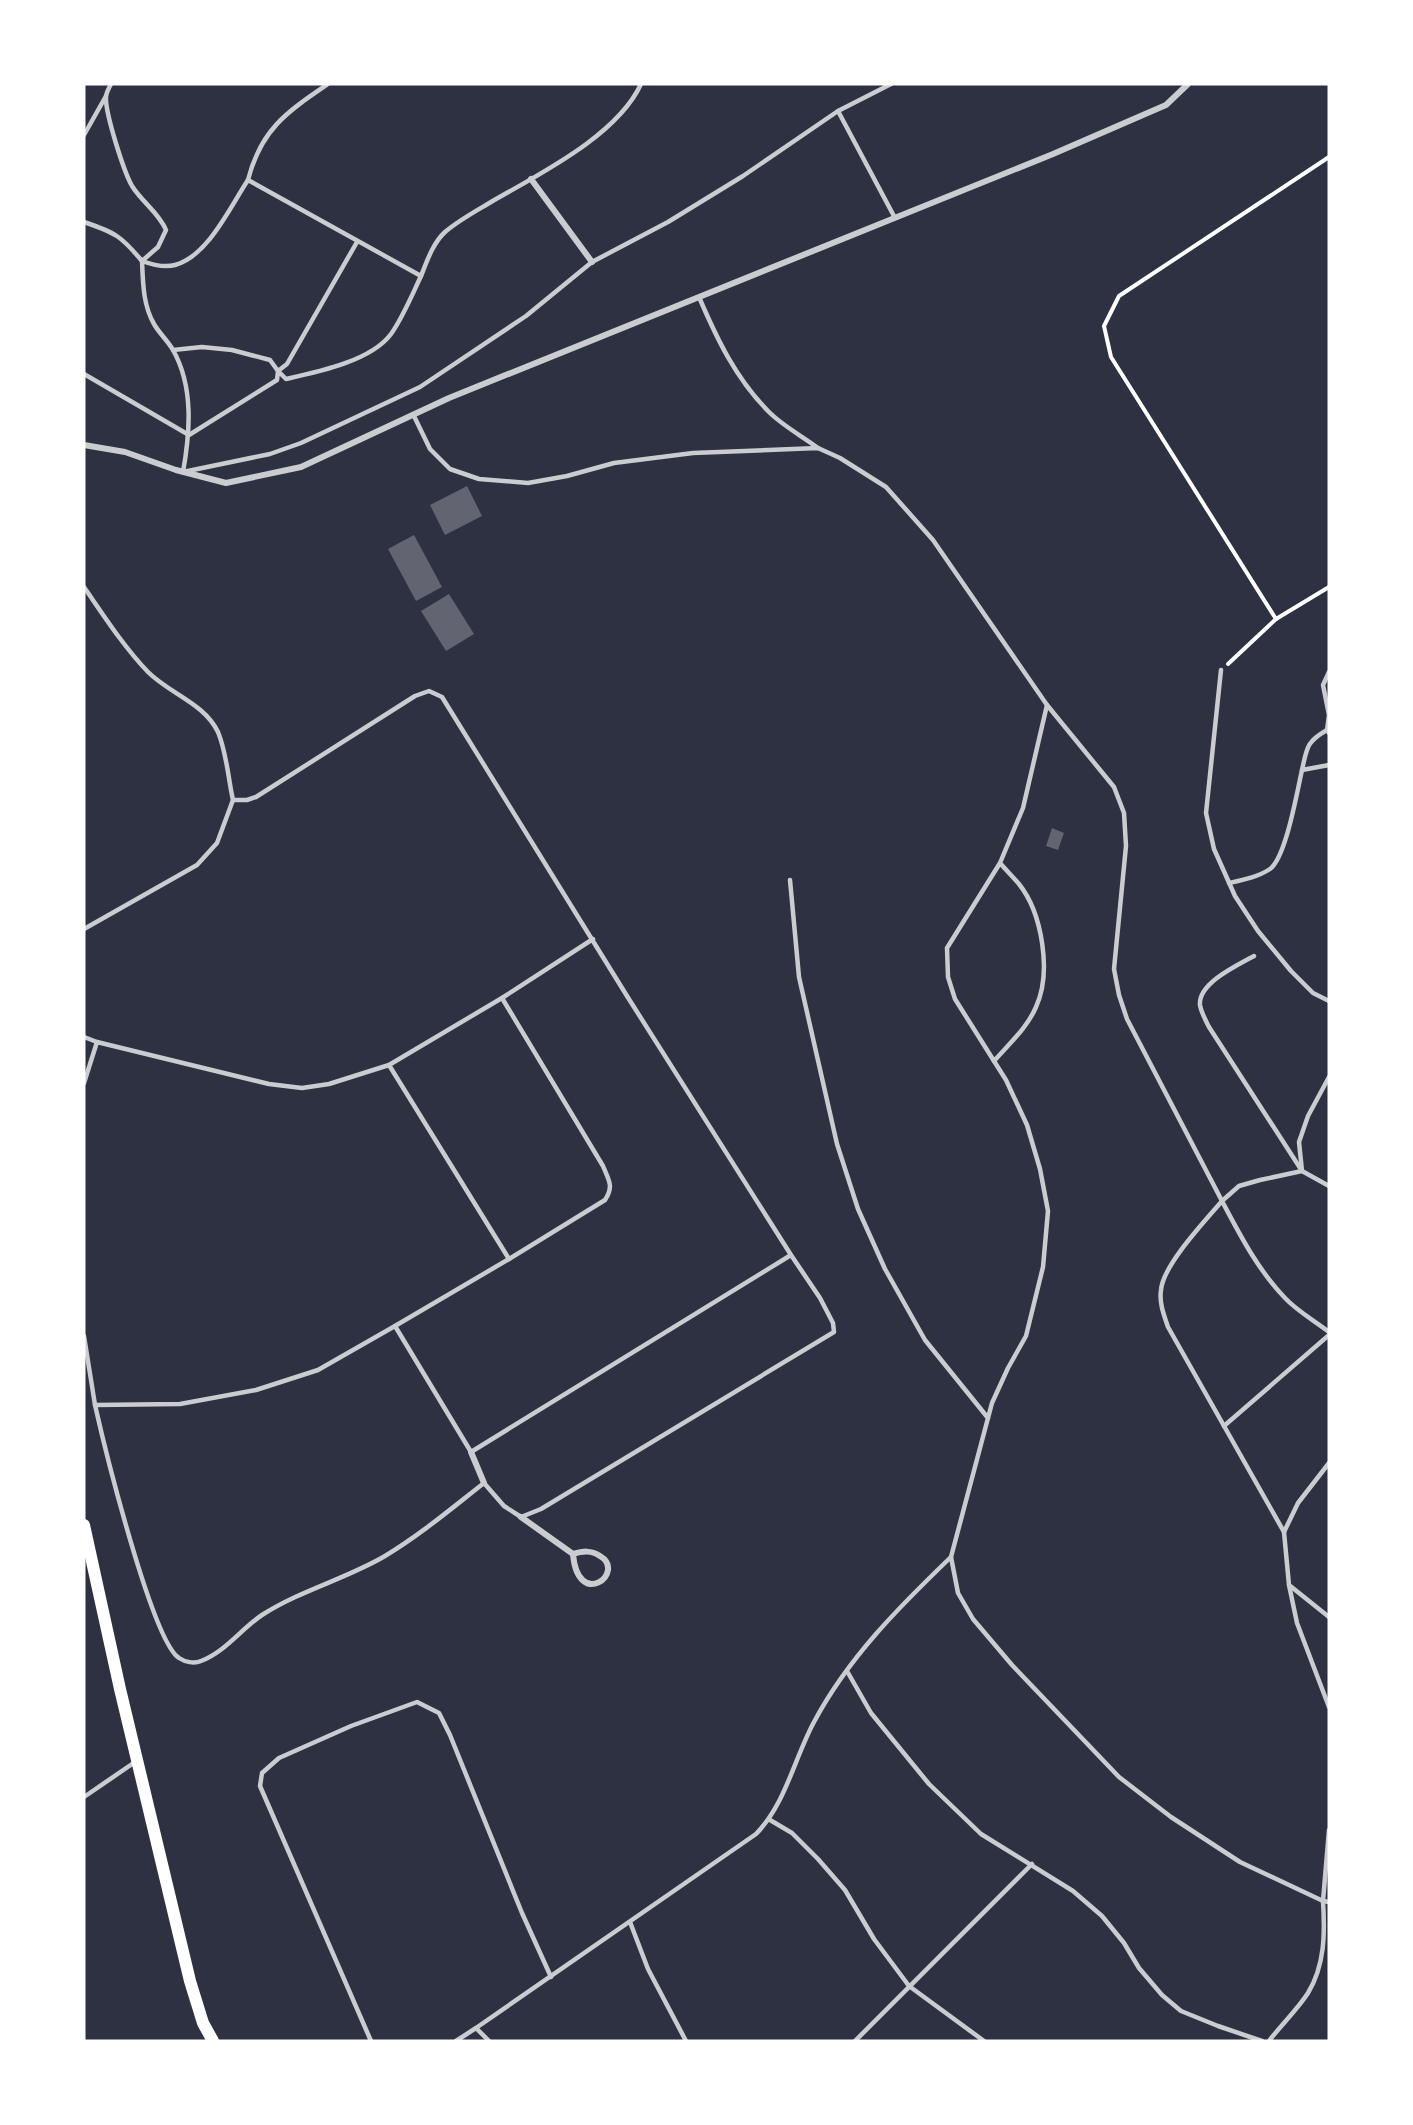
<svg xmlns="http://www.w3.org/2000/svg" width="1413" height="2125" font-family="Signika,sans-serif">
	<rect width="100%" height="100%" fill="#2d3142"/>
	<g fill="#626471">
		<polygon points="467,486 482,516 445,535 430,505"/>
		<polygon points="414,535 442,587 416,601 388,549"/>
		<polygon points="449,594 474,634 446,651 421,611"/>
		<polygon points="1052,828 1064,833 1058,850 1046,846"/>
	</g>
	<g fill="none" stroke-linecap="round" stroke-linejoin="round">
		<g stroke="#fff" stroke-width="4">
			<polyline points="1276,619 1111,357 1104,326 1119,296 1329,157"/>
			<polyline points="1228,664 1276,619 1329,587"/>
		</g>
		<g stroke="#caccd0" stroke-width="4.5">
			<path d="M 328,84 C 287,112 261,129 248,180 L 421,276 C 427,261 433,243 445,232 C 459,220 476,211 491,202 C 539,174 617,136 641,84"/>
			<polyline points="838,111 895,218"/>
			<polyline points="84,135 106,96"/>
			<path d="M 248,180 C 230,207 208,256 175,265 C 164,268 153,265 142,261 C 143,283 143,305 154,324 C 159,333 168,341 173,350 C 194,387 190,433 183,472 L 270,454 L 301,443 L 420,387 L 526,316 L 592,262 L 668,222 L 743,176 L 838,111 L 891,84"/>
			<path d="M 84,222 C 116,233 121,236 142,261 L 158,247 L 166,230 C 159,213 142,202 132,186 C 124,172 105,113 106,97 C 106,93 109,88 111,84"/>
			<path d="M 699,297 C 717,339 736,379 769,412 C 783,426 802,436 818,448"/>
			<polyline points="173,350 202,347 232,350 270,360 278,371 287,364 357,242"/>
			<path d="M 84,374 L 189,435 L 277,380 L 278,371 L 286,379 C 318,372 371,361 391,334 C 403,317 412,295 421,276"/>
			<path d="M 413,414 L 430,449 L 450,469 L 479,479 L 528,483 L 567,476 L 614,463 L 693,453 L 818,448 L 840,458 L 886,487 L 933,540 L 1047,705 L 1114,787 L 1124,813 L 1126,846 L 1114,969 L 1119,995 L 1127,1019 L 1222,1201 C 1205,1221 1163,1265 1161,1290 C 1159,1303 1164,1315 1168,1327 L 1284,1532 L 1289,1585 L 1329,1617"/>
			<path d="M 84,587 C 104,616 124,647 148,672 C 170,694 204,703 218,732 C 227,754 228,778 233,800 L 247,800 L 256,797 L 415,696 L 429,691 L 442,697 L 627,996 L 791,1255 L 820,1298 L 833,1323 L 834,1332 L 541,1509 L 521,1517 L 504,1506 L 484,1483 C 452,1508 420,1535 385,1556 C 346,1579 301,1590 262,1615 C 241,1629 225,1652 201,1661 C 194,1664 185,1662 179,1658 C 152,1641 104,1445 95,1405 L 180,1404 L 256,1390 L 318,1370 L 395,1326 L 471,1452 L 791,1255"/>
			<polyline points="1221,670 1206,813 1214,849 1235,896 1258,931 1291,971 1313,993 1329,1001"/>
			<polyline points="1327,730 1329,715 1323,685 1329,672"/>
			<path d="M 1329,733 L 1327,730 C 1306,742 1307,748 1302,770 L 1329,765"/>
			<path d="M 1000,863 L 947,948 L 948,977 L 955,999 L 994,1061 C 1009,1044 1027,1028 1036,1007 C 1052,972 1042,913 1019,884 C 1013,877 1006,870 1000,863 L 1023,808 L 1047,705"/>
			<polyline points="790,880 799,977 837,1144 858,1209 885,1269 925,1340 988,1418 951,1557 958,1593 973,1619 1012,1665 1119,1777 1171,1817 1240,1862 1323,1901 1329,1830"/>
			<path d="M 1229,883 C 1243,880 1258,877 1270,869 C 1286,857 1297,792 1302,770"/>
			<polyline points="84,929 197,865 217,843 233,800"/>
			<path d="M 1254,956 C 1238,965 1198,983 1200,1005 C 1201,1012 1206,1021 1209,1027 L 1302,1171 L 1329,1186"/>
			<polyline points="502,998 593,939"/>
			<polyline points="84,1037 97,1042"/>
			<path d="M 389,1065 L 502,998 L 603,1166 C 609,1181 614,1186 605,1200 L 509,1259"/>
			<path d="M 1329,1077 L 1308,1116 L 1299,1142 L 1302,1171 L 1260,1180 L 1239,1186 L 1222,1201 C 1240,1235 1258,1270 1285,1298 C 1297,1311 1315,1321 1329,1332"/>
			<polyline points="84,1083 97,1042 269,1084 302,1088 329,1084 389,1065 509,1259 395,1326"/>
			<polyline points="84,1336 95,1405"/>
			<polyline points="988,1418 992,1403 1008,1368 1026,1336 1043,1267 1048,1211 1040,1169 1027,1125 1006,1080 994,1061"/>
			<polyline points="1224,1426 1329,1335"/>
			<polyline points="1284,1532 1298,1503 1329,1463"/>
			<polyline points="1289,1585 1297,1623 1329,1707"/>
			<polyline points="847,1671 871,1713 929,1784 981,1834 1073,1891 1102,1916 1124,1943 1139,1968 1162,1995 1181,2011 1218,2026 1262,2041"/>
			<polyline points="84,1797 135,1762"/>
			<polyline points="770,1820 792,1833 818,1859 845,1890 874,1939 909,1986 984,2041"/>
			<polyline points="630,1922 648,1969 686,2041"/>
			<path d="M 476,2028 L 756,1834 C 786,1803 794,1759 814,1722 C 848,1658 899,1607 951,1557"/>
			<polyline points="371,2041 260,1786 262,1773 279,1758 351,1726 417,1702 439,1713 450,1735 522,1913 551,1977"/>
			<polyline points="456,2041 476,2028 489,2041"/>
			<polyline points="855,2041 1032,1864"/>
			<path d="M 1269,2041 C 1281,2025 1297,2010 1308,1993 C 1325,1965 1325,1933 1323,1901 L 1329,1902"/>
		</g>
		<g stroke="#caccd0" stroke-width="6">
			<polyline points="531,179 592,262"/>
			<polyline points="84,445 125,452 176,470 226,483 301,467 449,398 1053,154 1166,105 1188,84"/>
			<polyline points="471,1452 484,1483"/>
			<path d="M 521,1517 L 573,1554 C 578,1611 627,1572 600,1556 C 591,1550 583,1551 573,1554"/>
		</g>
		<polyline stroke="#fff" stroke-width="12" points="84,1525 120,1689 190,1981 203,2023 213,2041"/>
	</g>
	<rect width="1413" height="2125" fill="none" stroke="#ffffff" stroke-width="171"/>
</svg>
